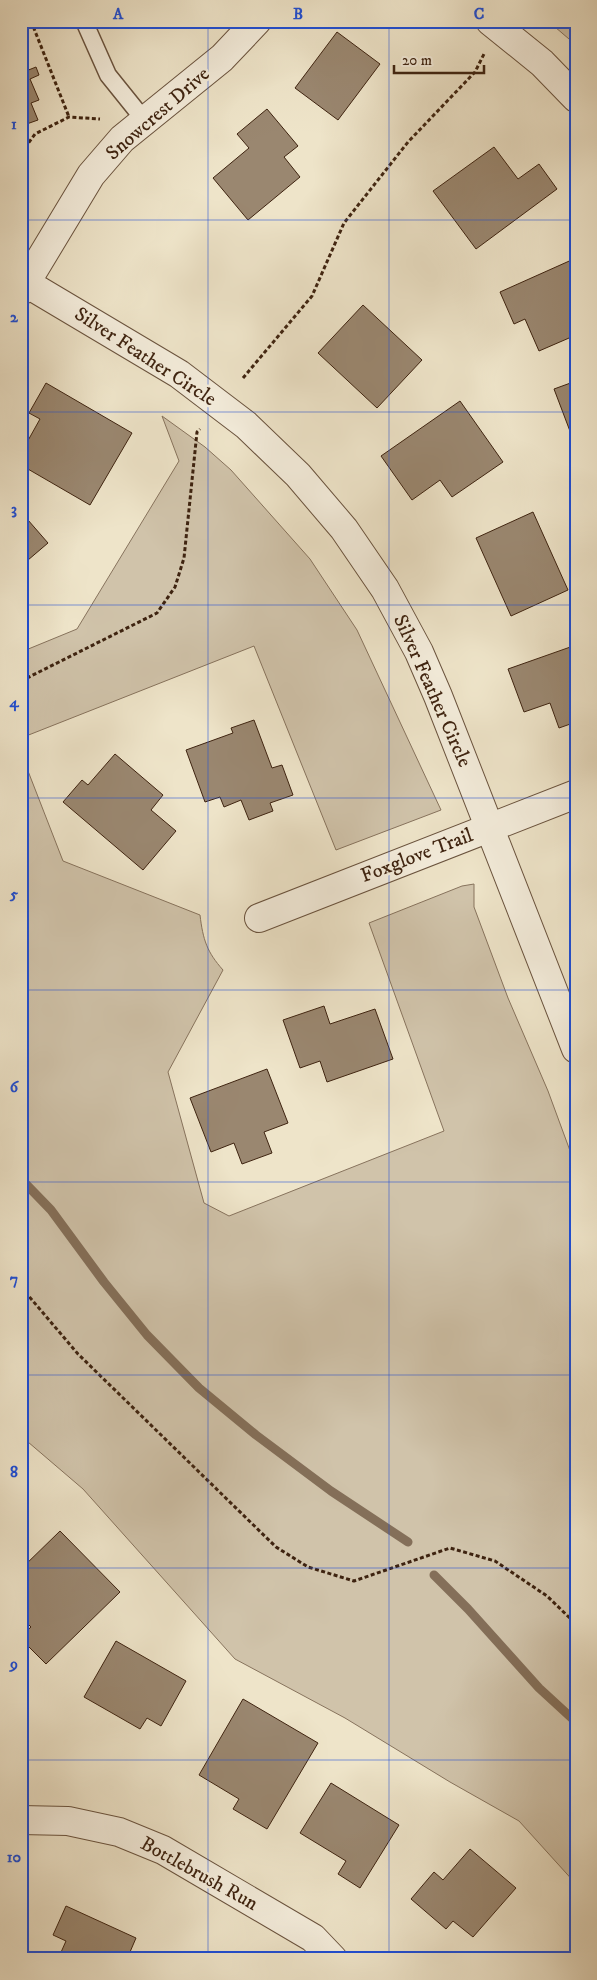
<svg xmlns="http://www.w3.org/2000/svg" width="597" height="1980" font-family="'IM FELL DW Pica',serif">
	<rect width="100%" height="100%" fill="#eee4c9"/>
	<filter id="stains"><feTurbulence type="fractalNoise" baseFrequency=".004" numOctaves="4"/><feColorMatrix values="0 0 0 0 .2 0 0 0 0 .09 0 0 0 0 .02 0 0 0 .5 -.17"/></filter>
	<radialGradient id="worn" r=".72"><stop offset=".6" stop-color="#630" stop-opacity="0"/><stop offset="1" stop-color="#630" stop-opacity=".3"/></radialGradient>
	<g fill="#d0c3aa" stroke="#87735d">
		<polygon points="548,21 576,21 576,45"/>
		<polygon points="162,416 205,447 231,470 310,559 357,630 441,810 336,850 254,646 21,738 21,652 77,629 179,461"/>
		<path d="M 21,753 L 63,861 L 200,915 C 203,940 207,952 223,970 L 168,1072 L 204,1203 L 229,1216 L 444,1131 L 369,923 L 462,886 L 474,884 L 474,907 L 508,998 L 548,1091 L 576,1167 L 576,1884 L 519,1821 L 450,1782 L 345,1718 L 235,1659 L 83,1489 L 21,1436 Z"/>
	</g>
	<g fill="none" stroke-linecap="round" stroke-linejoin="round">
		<g stroke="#846f59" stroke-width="9">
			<polyline points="21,1179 51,1210 104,1282 147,1335 199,1388 256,1435 331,1491 408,1542"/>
			<polyline points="434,1575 468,1609 539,1688 576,1722"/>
		</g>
	</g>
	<g fill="#9a8770" stroke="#3e2310">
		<polygon points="337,32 380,64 338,120 295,88"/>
		<polygon points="24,63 26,71 36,67 39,75 30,79 39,100 31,103 38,120 21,126 21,64"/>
		<polygon points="267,109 298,146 284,157 300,177 248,220 213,178 249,148 237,134"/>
		<polygon points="494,147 518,179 539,164 557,189 476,249 433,191"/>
		<polygon points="576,258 576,315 574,316 576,335 539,351 525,319 514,324 500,292"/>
		<polygon points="363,305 422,360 377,408 318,353"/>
		<polygon points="576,381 576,447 554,389"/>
		<polygon points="46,383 132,433 90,505 21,465 21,453 40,419 29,413"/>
		<polygon points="460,401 503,462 452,497 440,480 412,500 381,456"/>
		<polygon points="21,512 48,543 21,566"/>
		<polygon points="533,512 568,590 511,616 476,538"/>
		<polygon points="576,645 576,722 559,728 550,703 524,712 508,669"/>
		<polygon points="254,720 272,768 282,765 293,795 270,803 273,811 249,820 241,800 224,807 220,797 205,802 186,750 233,733 231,728"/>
		<polygon points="115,754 163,795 151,810 176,831 143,870 63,802 82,780 88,785"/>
		<polygon points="324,1006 330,1024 375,1009 393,1059 327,1082 320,1061 300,1068 283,1020"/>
		<polygon points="267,1069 288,1123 264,1132 272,1153 242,1164 234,1143 211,1152 190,1098"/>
		<polygon points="60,1531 120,1592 46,1664 21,1639 21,1636 31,1627 21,1617 21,1569"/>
		<polygon points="116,1641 186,1681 161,1726 147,1718 140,1729 84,1697"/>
		<polygon points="243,1699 318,1743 267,1829 233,1809 239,1799 199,1775"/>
		<polygon points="331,1783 399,1825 360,1888 338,1874 346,1861 300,1833"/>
		<polygon points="470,1849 516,1888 473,1937 453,1921 446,1929 411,1899 434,1872 443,1880"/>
		<polygon points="66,1906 136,1938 127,1959 58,1959 66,1941 53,1935"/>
	</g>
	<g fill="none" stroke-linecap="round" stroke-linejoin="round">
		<defs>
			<polyline id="service" points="84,21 108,75 145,121"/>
			<g id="minor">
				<polyline points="490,21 542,63 576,98"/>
				<polyline points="21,280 179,374 246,425 298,475 344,529 385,589 419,652 438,696 576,1049"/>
				<polyline points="21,291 91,175 122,139 222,58 257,21"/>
				<polyline points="259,918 576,794"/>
				<polyline points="21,1820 68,1821 119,1832 163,1850 313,1938 333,1959"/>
			</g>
		</defs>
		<use href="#service" stroke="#6a533e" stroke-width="19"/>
		<use href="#minor" stroke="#6a533e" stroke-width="30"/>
		<g stroke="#3e2310" stroke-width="3" stroke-dasharray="4 2.5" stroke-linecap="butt">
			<polyline points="31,21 69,117"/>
			<polyline points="21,153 35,134 69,117 100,119"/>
			<polyline points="243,378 312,296 344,223 408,142 475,72 485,52"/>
			<polyline points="21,681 157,613 175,587 184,558 197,432 200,429"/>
			<polyline points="21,1287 78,1354 276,1547 308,1567 354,1581 450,1548 495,1561 547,1596 576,1624"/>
		</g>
		<use href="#service" stroke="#f4eddc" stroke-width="16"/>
		<use href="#minor" stroke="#f4eddc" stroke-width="28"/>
	</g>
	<path fill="none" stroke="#1d4ed8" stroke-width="1" stroke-opacity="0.55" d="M 208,21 L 208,1959M 389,21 L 389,1959M 21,220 L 576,220M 21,412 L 576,412M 21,605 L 576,605M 21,798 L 576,798M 21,990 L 576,990M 21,1182 L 576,1182M 21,1375 L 576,1375M 21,1568 L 576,1568M 21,1760 L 576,1760"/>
	<g text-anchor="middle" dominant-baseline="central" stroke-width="5" stroke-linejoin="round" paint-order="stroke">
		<g font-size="20" fill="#3e2310" stroke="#f4eddc">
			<text transform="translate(158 114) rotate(-41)">Snowcrest Drive</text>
			<text transform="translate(145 357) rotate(33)">Silver Feather Circle</text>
			<text transform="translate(432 691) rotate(66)">Silver Feather Circle</text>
			<text transform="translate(417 856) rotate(-21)">Foxglove Trail</text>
			<text transform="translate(199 1874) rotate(29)">Bottlebrush Run</text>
		</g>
	</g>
	<rect width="597" height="1980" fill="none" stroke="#eee4c9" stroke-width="55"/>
	<path d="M394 65v8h90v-8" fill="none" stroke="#3e2310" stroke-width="2.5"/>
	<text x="402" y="65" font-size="15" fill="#3e2310" stroke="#f4eddc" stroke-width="4" paint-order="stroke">20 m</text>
	<rect x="28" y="28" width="542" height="1924" fill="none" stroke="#1d4ed8" stroke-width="2"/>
	<g font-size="16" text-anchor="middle" font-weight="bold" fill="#1d4ed8">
		<text x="118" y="19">A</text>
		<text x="298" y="19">B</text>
		<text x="479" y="19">C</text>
		<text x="14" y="129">1</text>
		<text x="14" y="322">2</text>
		<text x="14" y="514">3</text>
		<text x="14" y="707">4</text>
		<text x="14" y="899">5</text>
		<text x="14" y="1092">6</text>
		<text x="14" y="1284">7</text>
		<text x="14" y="1477">8</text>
		<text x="14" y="1669">9</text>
		<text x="14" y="1862">10</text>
	</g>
	<rect width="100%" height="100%" filter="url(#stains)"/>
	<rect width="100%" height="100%" fill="url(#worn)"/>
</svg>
